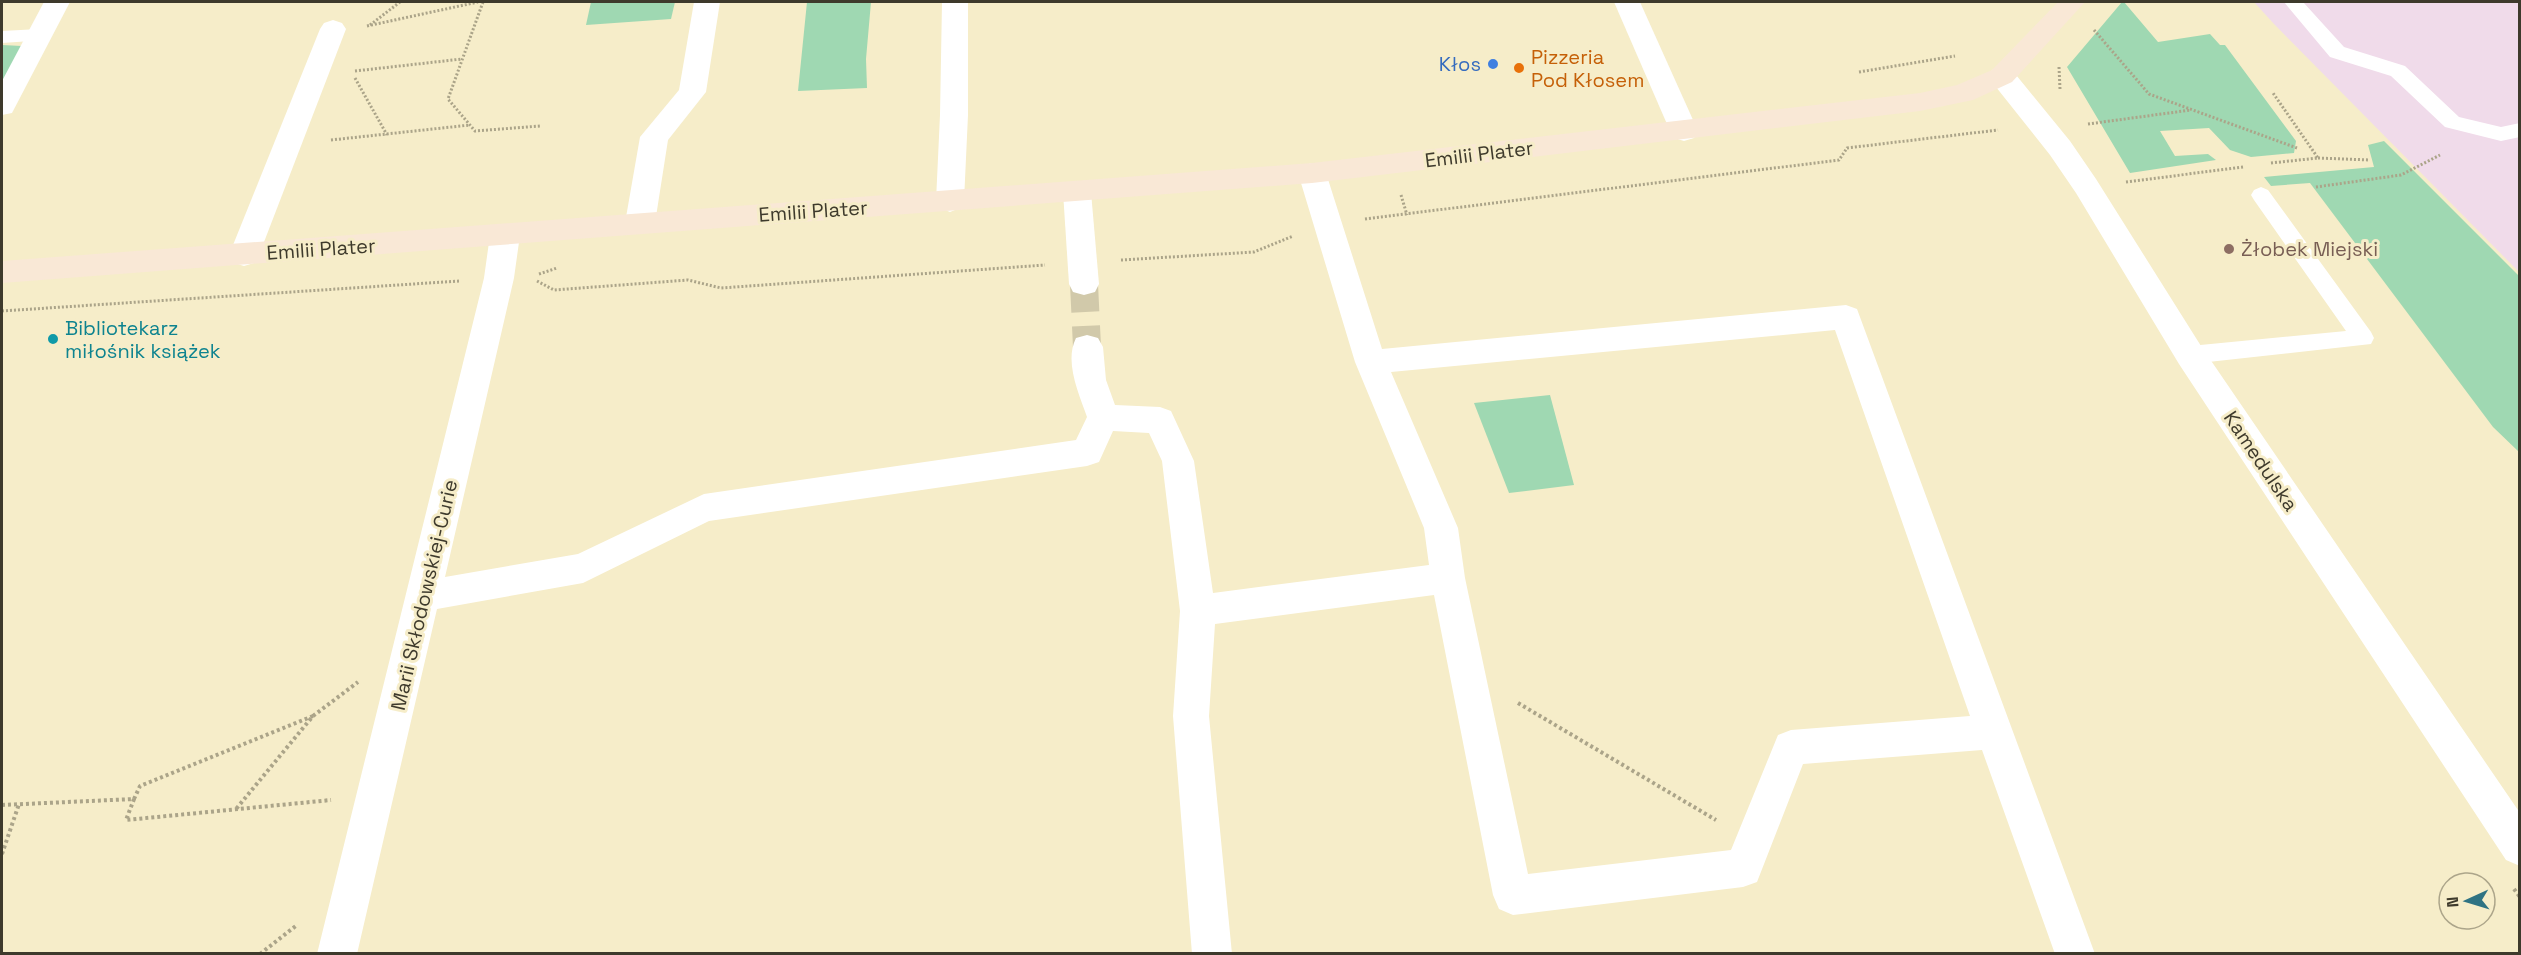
<svg xmlns="http://www.w3.org/2000/svg" width="2521" height="955" font-family="'Space Grotesk',sans-serif">
	<rect width="100%" height="100%" fill="#f6edc9"/>
	<polygon fill="#f0dbea" points="2254,2 2519,2 2519,272 2274,24"/>
	<g fill="#9fd8b2">
		<polygon points="591,2 675,2 671,19 586,25"/>
		<polygon points="807,2 871,2 866,59 867,88 798,91"/>
		<polygon points="2122,2 2124,2 2158,42 2210,34 2220,45 2225,45 2296,141 2294,153 2251,157 2230,150 2209,128 2160,131 2175,156 2208,154 2216,160 2130,173 2067,67"/>
		<polygon points="2,45 22,46 2,86"/>
		<polygon points="2384,141 2519,276 2519,452 2493,427 2310,183 2271,186 2264,177 2374,167 2368,145"/>
		<polygon points="1550,395 1574,485 1509,493 1474,403"/>
	</g>
	<g fill="none" stroke-linecap="round" stroke-linejoin="round">
		<polyline stroke="#d1c9aa" stroke-width="28" stroke-dasharray="28 14" stroke-linecap="butt" points="1084,284 1087,347"/>
		<g stroke="#aba489" stroke-width="3" stroke-dasharray="2 2" stroke-linecap="butt">
			<polyline points="483,2 448,99 475,131 540,126"/>
			<polyline points="370,25 400,2"/>
			<polyline points="367,26 478,2"/>
			<polyline points="2094,30 2149,94 2297,148"/>
			<polyline points="2059,67 2060,89"/>
			<polyline points="355,71 462,59"/>
			<polyline points="1859,72 1955,56"/>
			<polyline points="355,78 387,135"/>
			<polyline points="2088,124 2191,110"/>
			<polyline points="331,140 470,125"/>
			<polyline points="2318,158 2370,160"/>
			<polyline points="2271,163 2318,158 2273,93"/>
			<polyline points="2126,182 2243,167"/>
			<polyline points="2316,187 2401,175 2440,155"/>
			<polyline points="1401,195 1407,215"/>
			<polyline points="1365,219 1839,160 1847,148 1998,130"/>
			<polyline points="1121,260 1254,252 1293,236"/>
			<polyline points="539,274 557,268"/>
			<polyline points="537,281 554,290 688,280 721,288 1045,265"/>
			<polyline points="2,311 459,281"/>
		</g>
		<g stroke="#aba489" stroke-width="4" stroke-dasharray="3 3" stroke-linecap="butt">
			<polyline points="1518,703 1716,820"/>
			<polyline points="313,716 358,682"/>
			<polyline points="134,799 140,786 313,716 236,809"/>
			<polyline points="2,805 134,799 126,820 331,800"/>
			<polyline points="2,854 19,804"/>
			<polyline points="2514,889 2520,897"/>
			<polyline points="260,954 297,925"/>
		</g>
		<g fill="#fff" fill-rule="evenodd">
			<polygon points="2284,2 2303,2 2344,47 2405,66 2459,117 2501,127 2520,123 2520,137 2501,141 2445,127 2391,76 2330,57"/>
			<polygon points="39,29 46,30 49,35 46,40 2,43 2,31"/>
			<polygon points="2261,187 2268,190 2371,332 2374,338 2371,344 2190,364 2182,361 2179,355 2182,349 2190,346 2346,331 2254,200 2251,195 2254,190"/>
		</g>
		<g fill="#fff" fill-rule="evenodd">
			<polygon points="44,2 70,2 12,113 2,115 2,81"/>
			<polygon points="694,2 720,2 706,92 668,140 655,223 650,231 640,234 630,231 625,223 640,137 679,90"/>
			<polygon points="942,2 968,2 968,115 964,201 960,208 950,212 940,208 936,201 940,115"/>
			<polygon points="1614,2 1640,2 1698,131 1694,138 1684,141 1674,138 1670,131"/>
			<polygon points="333,20 342,23 346,29 259,255 254,263 244,266 234,263 229,255 320,29 324,23"/>
			<polygon points="2002,67 2012,70 2070,141 2096,179 2201,346 2520,813 2520,866 2506,860 2179,364 2076,193 2050,155 1992,82 1989,76 1992,70"/>
			<path d="M 1312,163 L 1322,166 L 1326,173 L 1382,349 L 1846,305 L 1857,309 L 2095,954 L 2055,954 L 1982,750 L 1803,764 L 1757,882 L 1743,887 L 1513,915 L 1499,909 L 1493,895 L 1434,595 L 1215,624 L 1209,716 L 1232,954 L 1192,954 L 1173,716 L 1180,611 L 1162,461 L 1149,433 L 1113,431 L 1099,462 L 1087,466 L 709,521 L 583,583 L 437,609 L 357,954 L 317,954 L 484,278 L 490,235 L 495,227 L 505,224 L 515,227 L 520,235 L 514,278 L 445,577 L 578,554 L 704,494 L 1076,440 L 1087,417 C 1079,394 1064,362 1076,338 L 1087,335 L 1098,338 L 1103,347 L 1106,380 L 1115,405 L 1160,407 L 1171,411 L 1194,461 L 1213,593 L 1429,565 L 1424,528 L 1355,362 L 1298,173 L 1302,166 ZM 1835,330 L 1970,716 L 1791,730 L 1778,735 L 1731,850 L 1528,874 L 1465,578 L 1458,528 L 1391,372 Z"/>
			<polygon points="1077,182 1087,185 1091,192 1099,284 1095,292 1084,295 1073,292 1069,284 1063,192 1067,185"/>
		</g>
		<polygon fill="#f9e8d6" fill-rule="evenodd" points="2058,2 2085,2 2012,82 1973,100 1920,111 1312,183 2,283 2,261 1312,163 1920,93 1957,85 1992,70"/>
	</g>
	<circle fill="#3f7fe0" stroke="#f6edc9" stroke-width="2" cx="1493" cy="64" r="6"/>
	<circle fill="#e8710a" stroke="#f6edc9" stroke-width="2" cx="1519" cy="68" r="6"/>
	<circle fill="#8d6e63" stroke="#f6edc9" stroke-width="2" cx="2229" cy="249" r="6"/>
	<circle fill="#0f9aa8" stroke="#f6edc9" stroke-width="2" cx="53" cy="339" r="6"/>
	<g text-anchor="middle" dominant-baseline="central" stroke-width="6" stroke-linejoin="round" paint-order="stroke">
		<g font-size="20" fill="#c56008" stroke="#f6edc9" text-anchor="start">
			<text x="1531" y="57">Pizzeria<tspan x="1531" dy="23">Pod Kłosem</tspan></text>
		</g>
		<g font-size="20" fill="#366cbe" stroke="#f6edc9" text-anchor="end">
			<text x="1481" y="64">Kłos</text>
		</g>
		<g font-size="20" fill="#3e3a2c" stroke="#f6edc9">
			<text transform="translate(1479 154) rotate(-7)">Emilii Plater</text>
			<text transform="translate(813 211) rotate(-4)">Emilii Plater</text>
			<text transform="translate(321 249) rotate(-4)">Emilii Plater</text>
			<text transform="translate(2261 461) rotate(56)">Kamedulska</text>
			<text transform="translate(424 595) rotate(-77)">Marii Skłodowskiej-Curie</text>
		</g>
		<g font-size="20" fill="#785e54" stroke="#f6edc9" text-anchor="start">
			<text x="2241" y="249">Żłobek Miejski</text>
		</g>
		<g font-size="20" fill="#0d838f" stroke="#f6edc9" text-anchor="start">
			<text x="65" y="328">Bibliotekarz<tspan x="65" dy="23">miłośnik książek</tspan></text>
		</g>
	</g>
	<rect width="2521" height="955" fill="none" stroke="#3e3a2c" stroke-width="6"/>
	<g transform="translate(2467 901) rotate(266)"><circle r="28" fill="#f6edc9" stroke="#aca58a" stroke-width="1.5"/>
	<path d="M0-4.5L10 22L0 15L-10 22Z" fill="#2f7383"/>
	<text y="-9" font-size="16" font-weight="bold" text-anchor="middle" fill="#3e3a2c">N</text>
	</g>
</svg>
